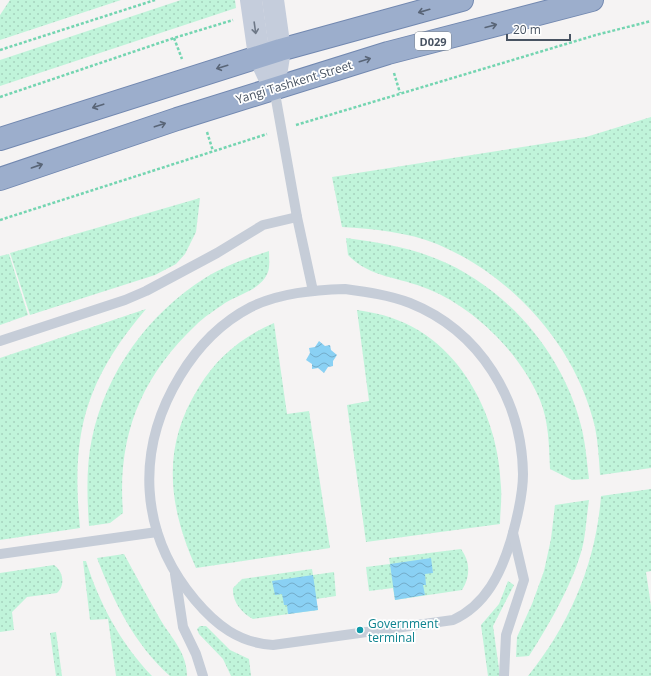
<svg xmlns="http://www.w3.org/2000/svg" width="651" height="676" font-family="'Open Sans',sans-serif">
	<defs>
		<pattern id="grass-dots" width="8" height="8" patternUnits="userSpaceOnUse"><rect width="8" height="8" fill="#c0f4da"/><path d="M2 2h.1M6 6h.1" fill="none" stroke="#a6d3be" stroke-width="1.8" stroke-linecap="round"/></pattern>
		<pattern id="water-waves" width="16" height="10" patternUnits="userSpaceOnUse"><rect width="16" height="10" fill="#8ad1f4"/><path d="M0 5q4-4 8 0t8 0" fill="none" stroke="#73acc9"/></pattern>
	</defs>
	<rect width="100%" height="100%" fill="#f5f3f3"/>
	<g fill="url(#grass-dots)">
		<polygon points="10,0 121,0 0,40 0,15"/>
		<polygon points="181,0 235,0 236,8 0,86 0,60"/>
		<path d="M 651,117 L 651,468 L 600,475 C 599,459 598,442 595,427 C 576,346 513,276 437,244 C 408,232 373,229 342,227 L 332,177 L 586,137 Z"/>
		<polygon points="200,198 196,232 185,254 176,264 155,275 30,315 10,253"/>
		<path d="M 346,238 C 377,242 408,247 437,259 C 509,288 567,358 583,434 C 586,449 587,464 589,479 L 572,480 L 550,469 C 549,446 549,422 540,400 C 520,353 475,308 428,289 C 400,277 370,278 348,255 Z"/>
		<path d="M 269,251 C 269,257 270,267 268,272 C 261,290 239,294 225,303 C 215,310 204,317 196,325 C 140,378 117,437 123,513 L 110,523 L 89,526 C 87,497 86,466 92,438 C 106,372 148,314 205,278 C 224,266 247,258 269,251 Z"/>
		<polygon points="9,254 28,315 0,325 0,256"/>
		<path d="M 146,309 C 84,382 71,435 80,528 L 0,540 L 0,358 Z"/>
		<path d="M 357,310 C 369,312 381,314 392,318 C 462,342 499,418 501,487 C 502,500 500,512 500,524 L 366,542 L 347,405 L 369,401 Z"/>
		<path d="M 274,323 L 287,414 L 309,411 L 330,548 L 196,568 C 168,505 161,447 199,387 C 217,357 242,337 274,323 Z"/>
		<path d="M 651,489 L 651,571 L 646,572 L 651,606 L 651,676 L 528,676 C 570,624 596,563 601,496 Z"/>
		<path d="M 589,500 C 587,514 586,527 584,540 C 577,577 549,625 529,656 L 516,657 L 517,637 L 532,604 L 544,571 L 551,539 L 555,505 Z"/>
		<path d="M 461,549 C 470,561 471,576 462,590 L 395,600 L 393,588 L 369,591 L 366,567 L 390,564 L 389,558 Z"/>
		<path d="M 124,554 C 136,576 148,598 160,619 C 171,638 187,652 187,676 L 170,676 C 134,644 114,602 97,558 Z"/>
		<path d="M 83,561 L 86,561 C 99,603 121,644 152,676 L 116,676 L 108,619 L 90,620 Z"/>
		<path d="M 54,565 C 63,571 66,585 57,593 L 27,597 L 12,612 L 14,630 L 0,632 L 0,573 Z"/>
		<path d="M 312,569 L 313,575 L 334,572 L 336,596 L 316,599 L 318,610 L 253,619 C 242,613 232,602 233,588 L 242,579 Z"/>
		<polygon points="508,581 514,585 493,626 500,676 488,676 481,625 499,604"/>
		<polygon points="200,626 206,626 230,650 249,659 251,676 231,676 223,659 199,634 197,629"/>
		<polygon points="56,632 62,676 56,676 50,633"/>
	</g>
	<g fill="url(#water-waves)">
		<polygon points="319,341 325,346 330,345 331,350 337,355 333,361 333,366 328,367 324,373 318,368 312,369 312,364 306,360 310,353 309,348 315,347"/>
		<polygon points="431,558 433,573 425,574 426,585 423,585 425,595 395,600 390,564"/>
		<polygon points="313,575 318,610 288,614 287,605 284,605 282,594 275,595 272,581"/>
	</g>
	<g fill="none" stroke-linecap="round" stroke-linejoin="round">
		<defs>
			<g id="trunk">
				<polyline points="0,139 280,50 462,0"/>
				<polyline points="0,179 177,119 388,53 592,0"/>
			</g>
		</defs>
		<use href="#trunk" stroke="#7288b0" stroke-width="24"/>
		<g stroke="#74d5b1" stroke-width="2.5" stroke-dasharray="3 2" stroke-linecap="butt">
			<polyline points="174,38 182,59"/>
			<polyline points="0,50 155,0"/>
			<polyline points="394,73 400,93"/>
			<polyline points="0,97 174,38 233,20"/>
			<polyline points="296,125 596,35 651,21"/>
			<polyline points="207,132 213,151"/>
			<polyline points="0,220 267,134"/>
		</g>
		<g stroke="#c6cdd8" stroke-width="10">
			<polyline points="274,88 297,217 313,291"/>
			<path d="M 345,289 C 367,292 389,295 410,303 C 480,331 522,400 523,474 C 523,496 517,519 511,540 C 501,573 486,605 453,620 L 273,645 C 239,643 216,625 195,600 C 139,533 135,450 180,376 C 198,346 220,323 251,307 C 279,293 314,290 345,289 Z"/>
			<polyline points="0,341 125,300 146,291 217,253 263,225 297,217"/>
			<polyline points="0,554 157,532"/>
			<polyline points="175,574 183,627 196,654 203,676"/>
			<polyline points="504,676 506,635 524,580 513,533"/>
		</g>
		<g stroke="#c5cddc" stroke-width="22">
			<polyline points="251,0 259,56 274,88"/>
			<polyline points="273,0 280,50 277,69"/>
		</g>
		<use href="#trunk" stroke="#9caecc" stroke-width="22"/>
	</g>
	<defs><path id="oneway-shaft" d="M-6 0H5M1.5-3L5.5 0L1.5 3" fill="none" stroke-width="1.6" stroke-linecap="round" stroke-linejoin="round"/></defs>
	<g stroke="#596577">
		<use href="#oneway-shaft" transform="translate(424 11) rotate(164)"/>
		<use href="#oneway-shaft" transform="translate(491 26) rotate(-15)"/>
		<use href="#oneway-shaft" transform="translate(365 60) rotate(-17)"/>
		<use href="#oneway-shaft" transform="translate(222 67) rotate(163)"/>
		<use href="#oneway-shaft" transform="translate(98 106) rotate(162)"/>
		<use href="#oneway-shaft" transform="translate(160 125) rotate(-18)"/>
		<use href="#oneway-shaft" transform="translate(37 166) rotate(-19)"/>
	</g>
	<use stroke="#6e7887" href="#oneway-shaft" transform="translate(255 28) rotate(82)"/>
	<circle fill="#0f9aa8" stroke="#fff" stroke-width="1.5" cx="360" cy="630" r="4"/>
	<g text-anchor="middle" dominant-baseline="central" stroke-width="3.5" stroke-linejoin="round" paint-order="stroke">
		<rect fill="#fff" stroke="#7f8791" stroke-width="1" x="415" y="32" width="36" height="18" rx="3"/>
		<g font-size="11" font-weight="bold" fill="#485362">
			<text x="433" y="41">D029</text>
		</g>
		<g font-size="12" fill="#485362" stroke="#fff">
			<text transform="translate(294 82) rotate(-17)">Yangi Tashkent Street</text>
		</g>
		<g font-size="12" fill="#0d838f" stroke="#fff" text-anchor="start">
			<text x="368" y="623">Government<tspan x="368" dy="14">terminal</tspan></text>
		</g>
	</g>
	<path d="M507 34v6h63v-6" fill="none" stroke="#485362" stroke-width="2"/>
	<text x="513" y="34" font-size="12" fill="#485362" stroke="#ffffff" stroke-width="3" paint-order="stroke">20 m</text>
</svg>
